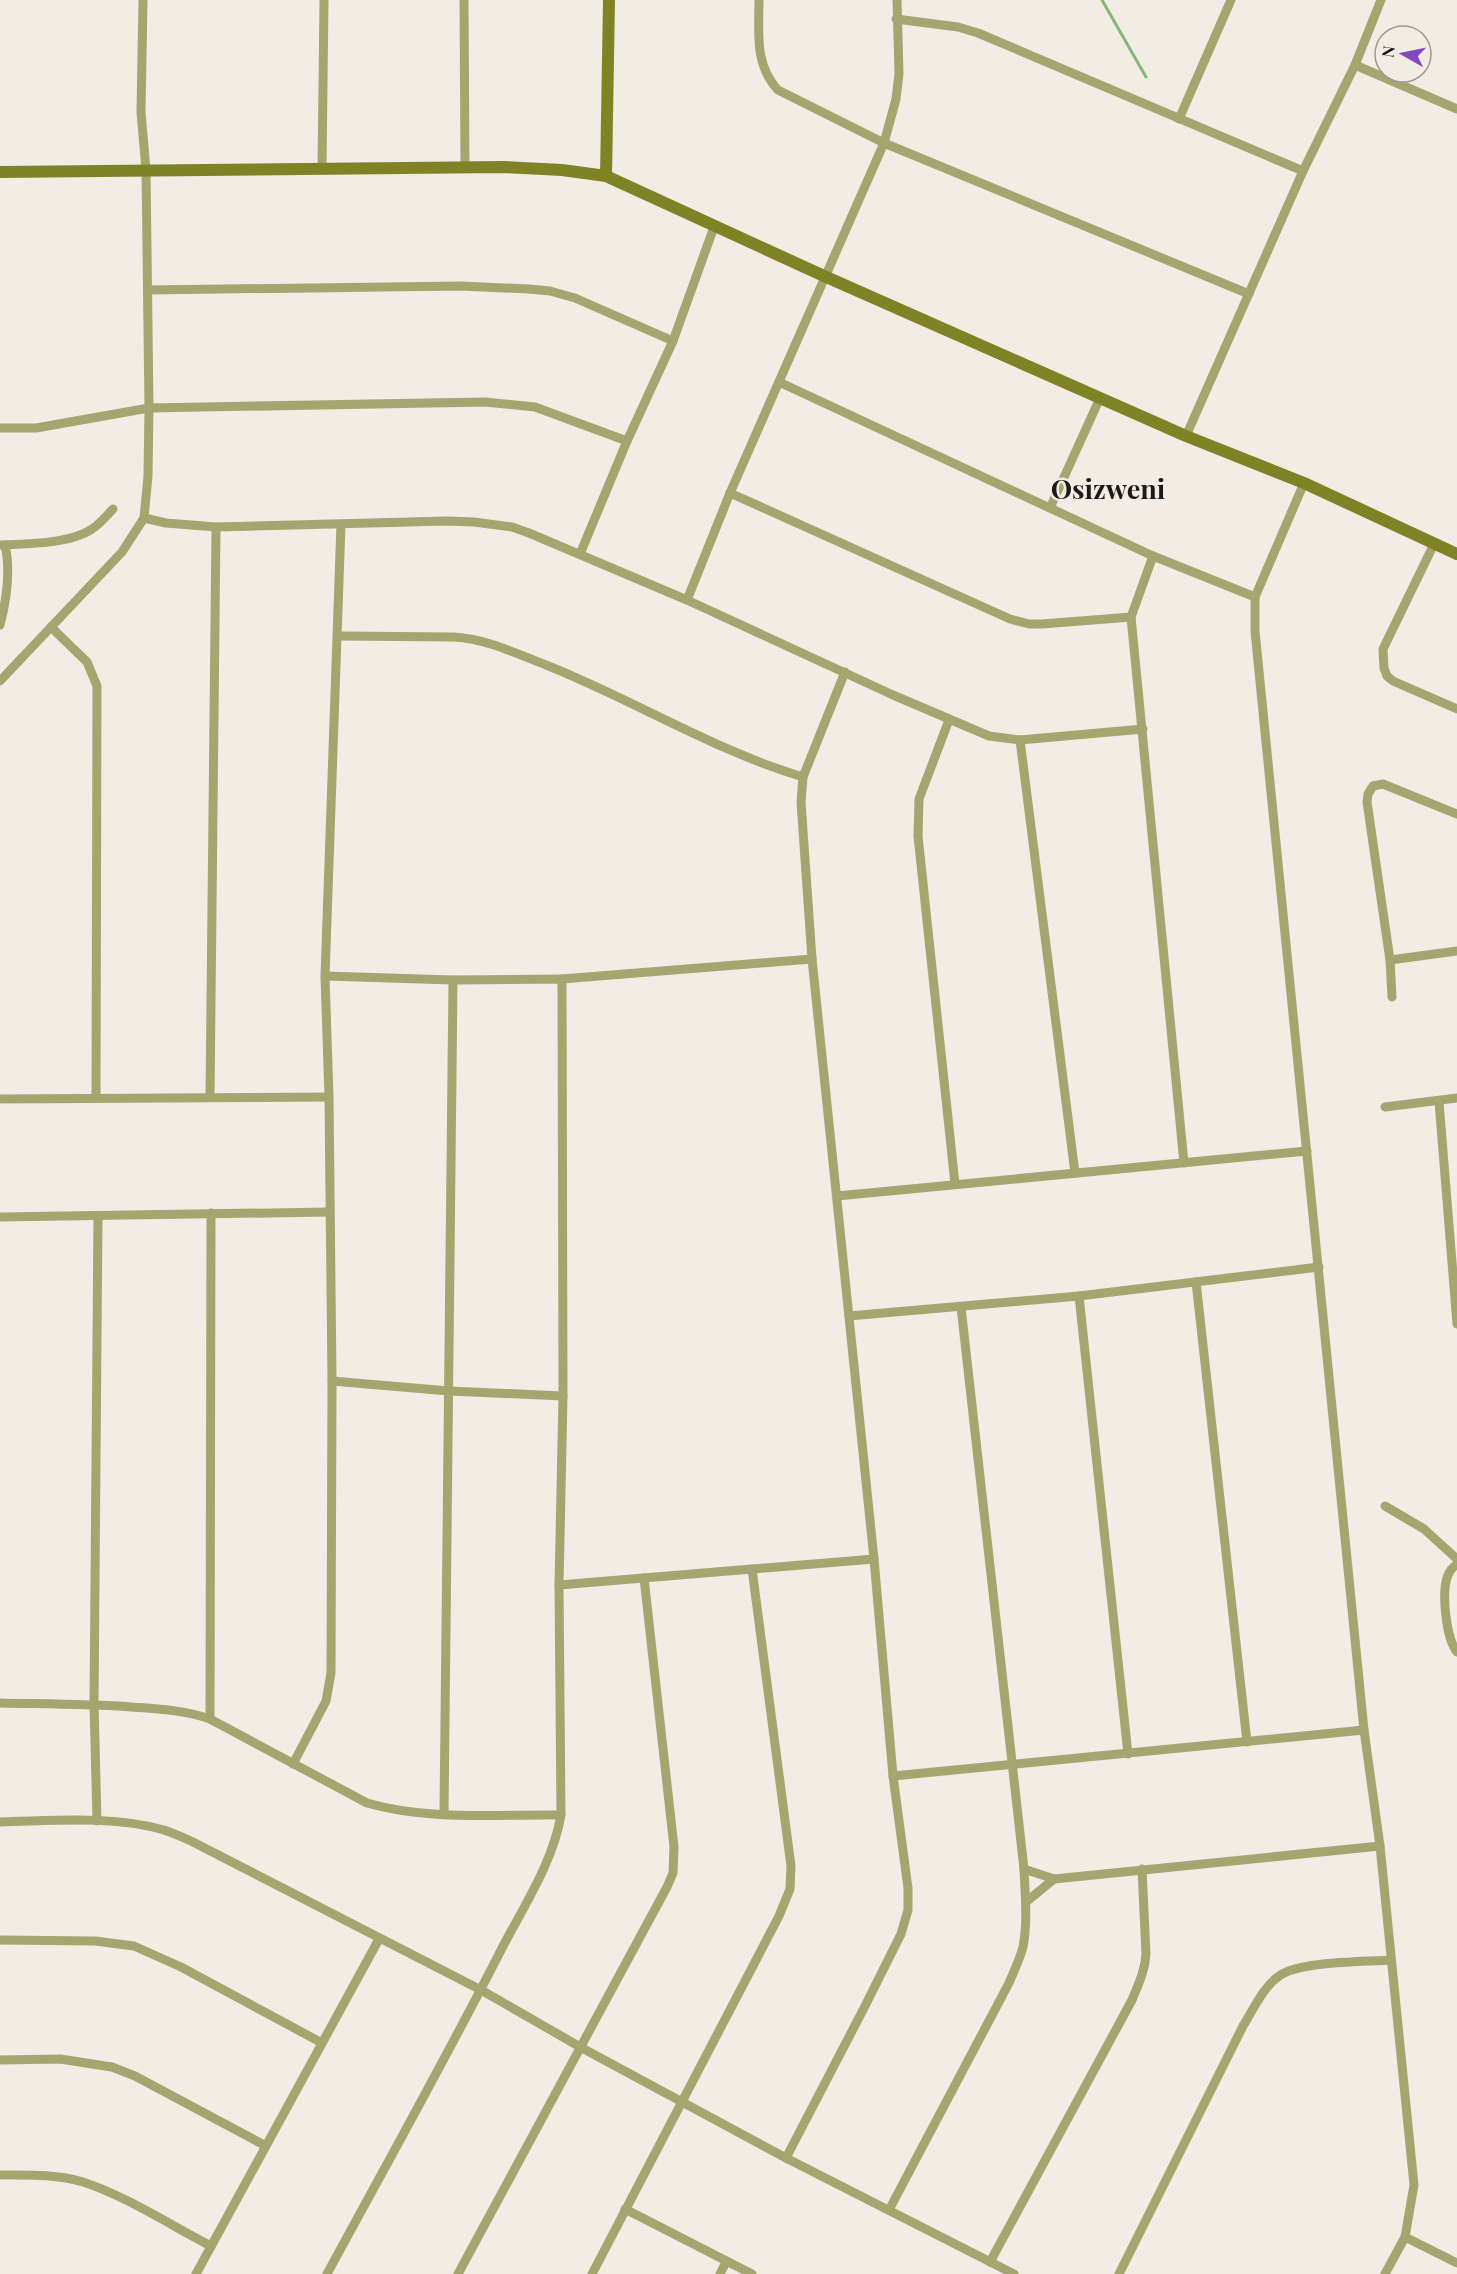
<svg xmlns="http://www.w3.org/2000/svg" width="1457" height="2274" font-family="'Playfair Display',serif">
	<rect width="100%" height="100%" fill="#f1ede5"/>
	<g fill="none" stroke-linecap="round" stroke-linejoin="round">
		<polyline stroke="#85b876" stroke-width="3" points="1102,0 1146,77"/>
		<g stroke="#a3a66f" stroke-width="9">
			<polyline points="464,0 465,168"/>
			<path d="M 759,0 C 759,32 754,64 778,90 L 884,143 L 1249,294"/>
			<polyline points="896,19 958,27 978,33 1303,171"/>
			<polyline points="1355,65 1457,109"/>
			<polyline points="1179,119 1231,0"/>
			<polyline points="322,167 324,0"/>
			<polyline points="148,290 461,286 529,289 550,291 575,298 673,341"/>
			<polyline points="779,382 1153,556 1255,597"/>
			<polyline points="0,428 36,428 149,408 485,402 535,407 627,441"/>
			<polyline points="1186,436 1303,171 1355,65 1381,0"/>
			<polyline points="1304,483 1255,597 1255,631 1364,1730 1380,1846 1414,2185 1405,2237 1385,2274"/>
			<polyline points="730,493 1010,619 1029,624 1042,624 1131,617"/>
			<polyline points="1050,508 1100,398"/>
			<polyline points="144,518 166,523 216,527 447,521 474,522 512,527 529,533 687,600 893,695 989,736 1020,740 1143,729"/>
			<polyline points="1434,544 1383,649 1384,668 1387,676 1393,681 1457,709"/>
			<path d="M 0,545 C 26,544 70,544 92,529 C 100,524 106,516 113,509"/>
			<polyline points="580,554 627,441 673,341 714,227"/>
			<polyline points="1153,556 1131,617 1184,1163"/>
			<polyline points="687,600 730,493 884,143 896,99 899,74 897,0"/>
			<path d="M 0,625 C 7,598 11,571 5,545"/>
			<polyline points="51,627 87,662 97,686 96,1098"/>
			<path d="M 338,636 L 454,637 C 487,639 515,653 546,665 C 632,699 713,750 803,777"/>
			<polyline points="0,681 122,552 144,518 148,476 149,408 146,170 141,112 143,0"/>
			<polyline points="949,720 919,799 918,836 955,1184"/>
			<polyline points="1020,740 1075,1173"/>
			<polyline points="1390,960 1457,951"/>
			<path d="M 325,976 L 453,980 L 562,979 L 563,1396 L 559,1585 L 561,1815 C 553,1863 522,1909 500,1952 C 445,2060 385,2167 327,2274"/>
			<polyline points="562,979 812,959"/>
			<polyline points="1392,997 1390,960 1367,802 1368,794 1373,786 1383,784 1457,814"/>
			<polyline points="210,1097 216,527"/>
			<polyline points="0,1099 329,1097"/>
			<polyline points="1439,1102 1457,1324"/>
			<polyline points="1385,1107 1457,1098"/>
			<polyline points="837,1196 1307,1151"/>
			<polyline points="0,1217 330,1212"/>
			<polyline points="1196,1282 1247,1742"/>
			<polyline points="1079,1296 1128,1754"/>
			<polyline points="849,1316 1079,1296 1319,1267"/>
			<polyline points="332,1381 449,1391 563,1396"/>
			<polyline points="1385,1506 1424,1529 1457,1559"/>
			<path d="M 1457,1564 C 1453,1567 1450,1570 1448,1575 C 1441,1592 1446,1638 1457,1652"/>
			<polyline points="752,1569 874,1559"/>
			<polyline points="559,1585 752,1569 791,1866 790,1889 779,1916 592,2274"/>
			<path d="M 0,1703 C 44,1704 88,1704 131,1707 C 158,1709 184,1710 210,1719 L 367,1803 C 429,1821 497,1814 561,1815"/>
			<polyline points="210,1719 211,1213"/>
			<polyline points="293,1764 326,1701 331,1673 332,1381 329,1097 325,976 341,524"/>
			<polyline points="893,1776 1364,1730"/>
			<polyline points="444,1814 453,980"/>
			<polyline points="97,1821 94,1704 98,1217"/>
			<path d="M 0,1822 C 53,1821 112,1815 164,1830 C 173,1833 182,1837 191,1841 L 481,1990 L 582,2048 L 786,2158 L 1014,2274"/>
			<polyline points="1024,1869 1054,1879 1380,1846"/>
			<polyline points="1026,1902 1054,1879"/>
			<polyline points="0,1940 95,1941 134,1946 181,1967 322,2043"/>
			<polyline points="0,2060 60,2059 112,2067 135,2076 266,2146"/>
			<polyline points="786,2158 864,2008 901,1934 908,1910 908,1888 893,1776 874,1559 812,959 801,802 803,777 845,672"/>
			<path d="M 0,2175 C 27,2175 57,2174 83,2182 C 124,2195 172,2226 211,2246"/>
			<polyline points="625,2209 752,2274"/>
			<path d="M 889,2210 L 1009,1983 C 1014,1971 1020,1959 1023,1947 C 1028,1921 1025,1895 1024,1869 L 961,1307"/>
			<polyline points="1405,2237 1457,2263"/>
			<path d="M 990,2262 L 1132,2000 C 1138,1985 1145,1971 1146,1954 L 1142,1869"/>
			<polyline points="196,2274 379,1939"/>
			<polyline points="458,2274 667,1887 673,1873 674,1847 644,1578"/>
			<polyline points="720,2274 726,2262"/>
			<path d="M 1119,2274 L 1243,2026 C 1253,2010 1263,1987 1279,1976 C 1299,1961 1363,1962 1390,1960"/>
		</g>
		<g stroke="#808325" stroke-width="12">
			<polyline points="0,172 503,167 562,170 606,176 824,276 1186,436 1304,483 1457,554"/>
			<polyline points="606,176 609,0"/>
		</g>
	</g>
	<g text-anchor="middle" dominant-baseline="central" stroke-width="5" stroke-linejoin="round" paint-order="stroke">
		<g font-size="27" font-weight="bold" fill="#1c1a18" stroke="#f1ede5">
			<text x="1108" y="488">Osizweni</text>
		</g>
	</g>
	<g transform="translate(1403 54) rotate(279)"><circle r="28" fill="#f1ede5" stroke="#9c9993" stroke-width="1.5"/>
	<path d="M0-4.5L10 22L0 15L-10 22Z" fill="#8547bd"/>
	<text y="-9" font-size="16" font-weight="bold" text-anchor="middle" fill="#1c1a18">N</text>
	</g>
</svg>
